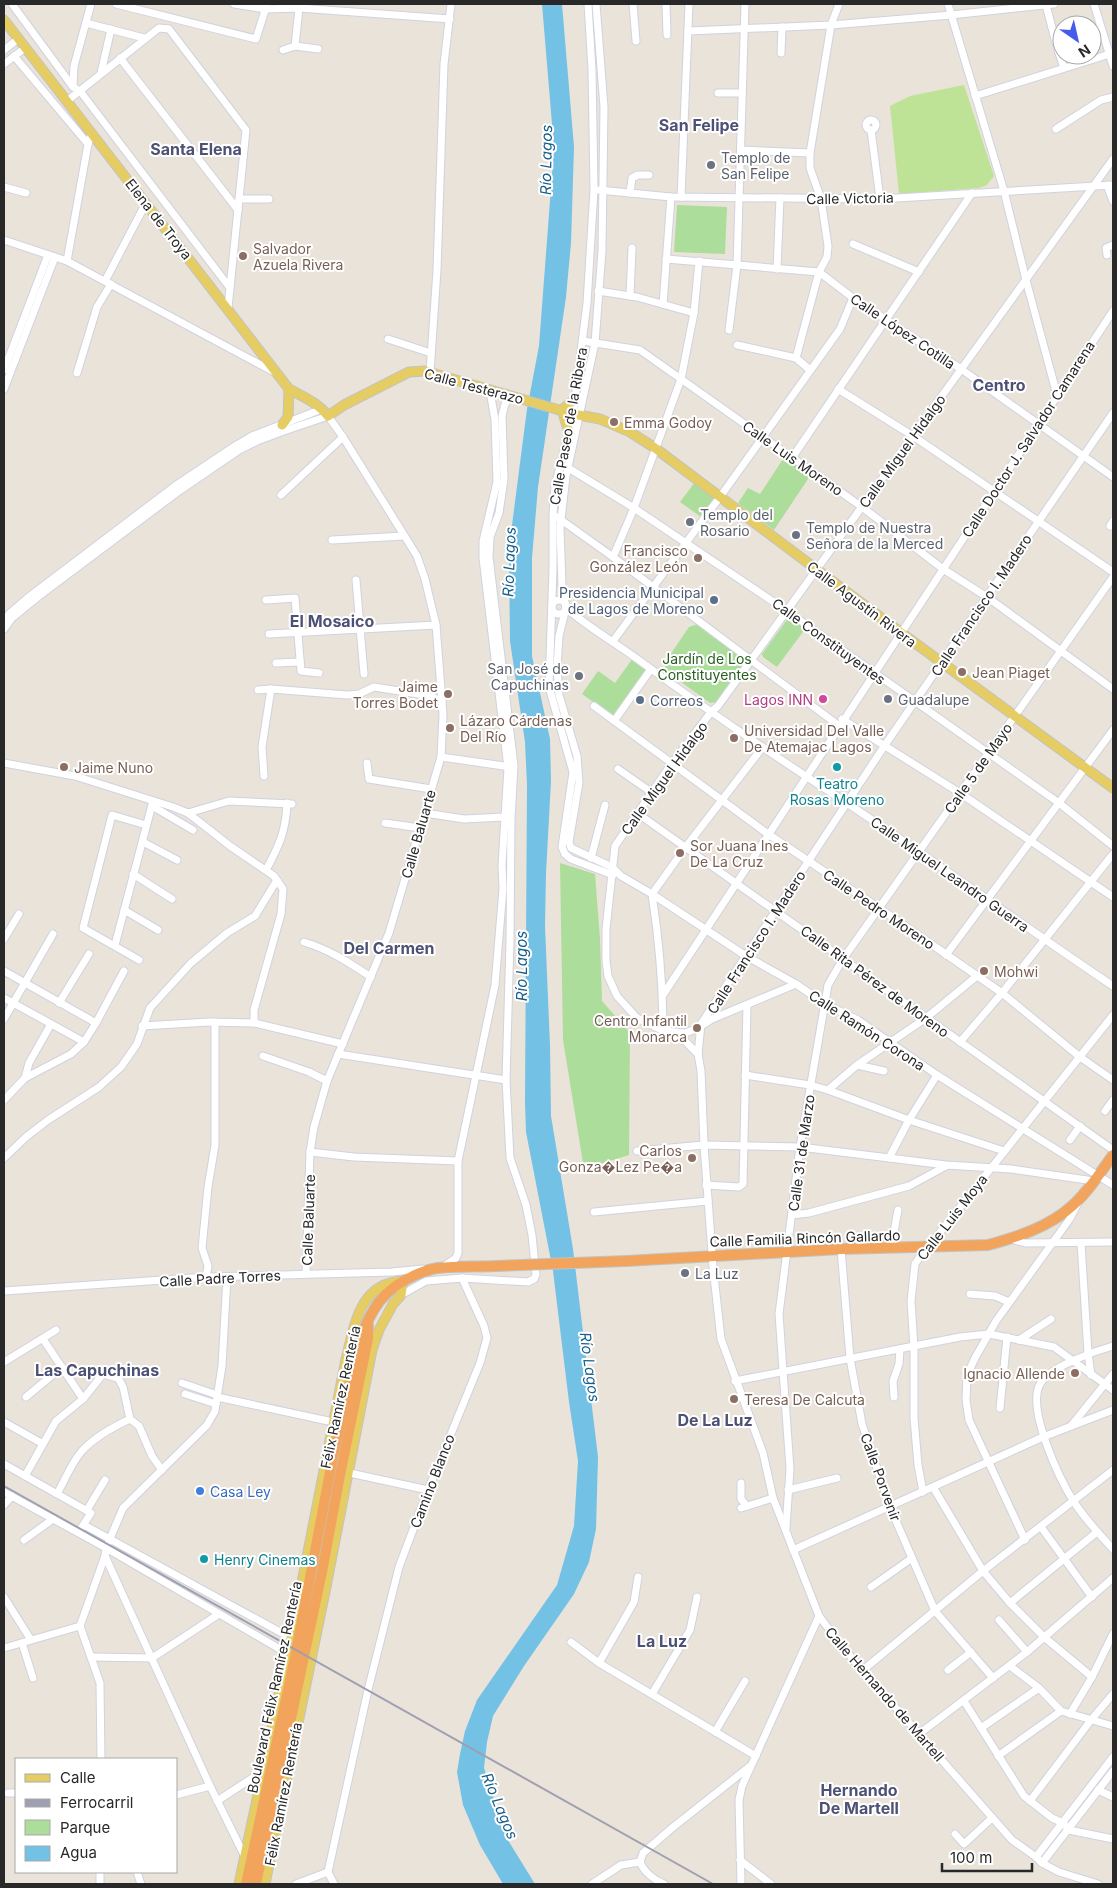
<svg xmlns="http://www.w3.org/2000/svg" width="1117" height="1888" font-family="Inter,sans-serif">
	<rect width="100%" height="100%" fill="#e9e3da"/>
	<g fill="#addd9a">
		<polygon points="677,205 727,207 725,254 674,252"/>
		<polygon points="785,456 812,473 774,530 738,503 748,488 760,494"/>
		<polygon points="695,482 716,496 701,517 680,502"/>
		<polygon points="789,617 805,629 777,667 763,657 762,654"/>
		<polygon points="698,624 742,656 745,663 717,702 710,703 666,671 664,664 689,627"/>
		<polygon points="633,658 648,669 613,716 582,694 598,671 615,683"/>
		<polygon points="560,863 595,874 600,939 602,1001 630,1033 629,1155 584,1169 563,1040"/>
	</g>
	<polygon fill="#bfe396" points="964,85 994,176 987,185 979,188 899,194 890,106 910,96"/>
	<polygon fill="#73c1e5" points="542,4 562,4 574,147 571,243 566,297 538,487 532,558 532,656 550,739 551,781 546,873 545,926 550,1046 551,1116 573,1249 598,1457 596,1529 589,1562 574,1594 524,1666 493,1716 487,1742 484,1768 506,1837 535,1884 503,1884 480,1845 463,1805 457,1772 460,1754 465,1731 477,1700 557,1585 574,1526 578,1461 569,1402 553,1271 526,1132 525,1102 527,785 525,742 510,641 509,562 511,533 527,409 539,346 554,148"/>
	<g fill="none" stroke-linecap="round" stroke-linejoin="round">
		<defs>
			<g id="minor">
				<polyline points="12,4 73,87 80,91 230,288"/>
				<polyline points="116,4 256,39 267,4"/>
				<polyline points="234,4 266,9 299,8 450,19"/>
				<polyline points="588,4 592,70 594,190 587,303 575,399 569,432 555,486 553,515 553,569 549,687 573,772 562,847 565,854 571,859 613,875"/>
				<polyline points="596,4 604,107 602,251 595,343 566,476 560,528 562,586 566,608 559,636 557,668 559,695 577,756 579,783 569,842 571,848 612,867 621,876 652,894 746,956 796,984 825,1004 858,1020 937,1075 1113,1185"/>
				<polyline points="633,4 636,41"/>
				<polyline points="666,4 667,35"/>
				<polyline points="948,4 1004,191 1026,280 1057,395"/>
				<polyline points="1094,4 1113,66"/>
				<polyline points="1046,5 1056,43"/>
				<polyline points="86,23 144,38"/>
				<polyline points="688,31 831,25 951,15 1054,4"/>
				<polyline points="295,46 299,8"/>
				<polyline points="4,50 18,39"/>
				<polyline points="283,50 295,46 318,49"/>
				<polyline points="1058,50 1064,68"/>
				<polyline points="781,53 782,27"/>
				<polyline points="14,56 88,144"/>
				<polyline points="120,58 238,210"/>
				<polyline points="4,64 25,48"/>
				<polyline points="101,73 111,29"/>
				<polyline points="73,86 74,66 91,4"/>
				<polyline points="718,93 742,93"/>
				<polyline points="975,96 1113,53"/>
				<polyline points="67,101 159,28 169,29 246,130 228,308"/>
				<circle cx="871" cy="125" r="5"/>
				<polyline points="1056,129 1101,100 1113,97"/>
				<polyline points="871,130 880,199"/>
				<polyline points="741,150 810,153"/>
				<polyline points="1107,185 1113,201"/>
				<polyline points="4,187 26,193"/>
				<polyline points="599,190 671,197 880,199 1113,185"/>
				<polyline points="630,193 632,178 638,175 649,175"/>
				<polyline points="681,197 689,4"/>
				<polyline points="239,199 269,199"/>
				<polyline points="4,240 67,261 274,372"/>
				<polyline points="853,244 919,272"/>
				<polyline points="1107,255 1106,248 1113,245"/>
				<polyline points="666,259 819,272 853,298 961,369 1113,477"/>
				<polyline points="67,261 88,144 92,133"/>
				<polyline points="777,269 780,198"/>
				<polyline points="105,281 146,203"/>
				<polyline points="598,291 637,297 694,313"/>
				<polyline points="630,296 632,248"/>
				<polyline points="663,304 671,197"/>
				<polyline points="729,330 737,265 745,4"/>
				<polyline points="388,339 431,353"/>
				<polyline points="583,341 640,350 862,507 943,569 987,597 1113,689"/>
				<polyline points="737,345 796,358 810,370"/>
				<polyline points="796,358 819,272 827,257 828,246 821,199 810,168 810,153 831,25 839,4"/>
				<polyline points="4,370 48,255"/>
				<polyline points="430,372 437,270 444,64 451,4"/>
				<polyline points="77,373 97,307 111,284"/>
				<polyline points="4,389 55,257"/>
				<polyline points="838,389 913,436 1113,572"/>
				<polyline points="792,458 972,193"/>
				<polyline points="565,466 634,508 787,611 1059,803 1113,846"/>
				<polyline points="281,495 343,437"/>
				<polyline points="557,517 613,557 838,725"/>
				<polyline points="1110,526 1113,521"/>
				<polyline points="332,540 404,536"/>
				<polyline points="613,557 634,508 681,379 694,313 699,261"/>
				<polyline points="356,580 364,674"/>
				<circle cx="559" cy="607" r="7"/>
				<polyline points="266,600 295,598 301,671 319,673"/>
				<path d="M 566,608 C 589,628 616,643 640,661 C 703,707 767,751 833,794 C 928,856 1019,923 1113,986"/>
				<polyline points="4,621 9,614 30,596 175,486 235,446 252,436 322,409"/>
				<polyline points="4,629 12,618 39,596 179,491 239,450 257,441 281,432 328,416 343,437 417,556 425,579 436,625 443,715 441,757 389,933 327,1081 314,1127 310,1152 306,1274"/>
				<polyline points="269,634 436,625"/>
				<polyline points="613,641 720,497 840,329 853,298"/>
				<polyline points="276,663 300,662"/>
				<polyline points="258,690 271,689 347,695 359,694 374,687 431,696 442,702"/>
				<polyline points="594,706 768,834 879,908 1002,993 1080,1057 1113,1080"/>
				<polyline points="842,719 960,793 1113,897"/>
				<polyline points="614,721 651,669"/>
				<polyline points="441,757 511,767"/>
				<polyline points="4,763 75,776 173,807 188,813 230,846 274,876 283,889 281,914 254,1010 254,1023"/>
				<polyline points="367,763 369,779 431,789"/>
				<polyline points="618,769 651,792"/>
				<polyline points="264,776 262,747 271,689"/>
				<polyline points="152,806 193,830"/>
				<polyline points="188,813 229,801 292,804"/>
				<polyline points="425,813 464,819 504,817"/>
				<polyline points="637,813 1113,1150"/>
				<polyline points="385,823 420,828"/>
				<polyline points="143,842 177,860"/>
				<polyline points="591,858 605,805"/>
				<path d="M 266,870 C 279,846 286,831 287,803"/>
				<polyline points="133,874 172,899"/>
				<polyline points="124,910 158,930"/>
				<polyline points="4,939 19,914"/>
				<path d="M 304,942 C 330,950 348,962 371,977"/>
				<polyline points="115,945 153,801"/>
				<polyline points="946,955 1113,730"/>
				<polyline points="139,960 83,928 112,815 146,825"/>
				<polyline points="4,971 96,1023"/>
				<path d="M 663,995 C 812,766 962,538 1113,311"/>
				<polyline points="4,998 84,1042"/>
				<polyline points="59,1003 89,954"/>
				<polyline points="4,1019 53,934"/>
				<polyline points="142,1026 209,1022 254,1023 343,1044"/>
				<path d="M 663,1031 C 663,984 659,940 652,894 L 685,848 L 762,748"/>
				<polyline points="665,1031 685,1033 696,1029 712,1019 796,984"/>
				<polyline points="960,1042 1002,993 1113,854"/>
				<polyline points="338,1054 506,1080"/>
				<polyline points="698,1054 685,1041 637,1018 617,996 608,976 606,961 606,929 615,846 670,766 711,712 718,706 1113,159"/>
				<polyline points="263,1056 309,1072 327,1081"/>
				<polyline points="857,1065 884,1071"/>
				<polyline points="745,1075 810,1085 828,1090 909,1120 1004,1151"/>
				<polyline points="25,1078 29,1063 51,1024"/>
				<polyline points="828,1090 857,1065 926,1018 977,976"/>
				<polyline points="4,1100 25,1078 71,1054 84,1042 96,1023 124,971"/>
				<polyline points="1105,1111 1113,1100"/>
				<polyline points="1070,1140 1080,1126"/>
				<polyline points="637,1151 704,1145 800,1147 946,1165 1011,1169 1094,1181"/>
				<polyline points="310,1152 354,1157 458,1161"/>
				<polyline points="4,1158 26,1137 48,1120 99,1087 121,1067 137,1044 150,1008 191,963 227,933 255,916 277,880"/>
				<polyline points="889,1158 909,1120 937,1075"/>
				<polyline points="706,1185 739,1187 743,1184 747,1005"/>
				<polyline points="594,1212 708,1201"/>
				<polyline points="792,1215 809,1213 909,1186 946,1166"/>
				<polyline points="1011,1239 1025,1243 1113,1242"/>
				<polyline points="1081,1243 1088,1353 1091,1375"/>
				<polyline points="891,1248 898,1210"/>
				<polyline points="841,1249 850,1358 862,1424 890,1507 935,1611 993,1678"/>
				<polyline points="444,1266 456,1258 458,1253 458,1161 495,985 503,889 502,865 508,768 483,558 483,541 497,482 495,420 490,391"/>
				<polyline points="206,1277 208,1266 202,1248 208,1187 215,1145 215,1022"/>
				<polyline points="4,1291 206,1277 392,1272 423,1269"/>
				<polyline points="970,1294 995,1296 1009,1302"/>
				<polyline points="401,1295 426,1281 462,1278 528,1282 534,1279 536,1275 532,1235 526,1205 510,1158 506,1080 510,942 511,819 514,766 489,557 490,537 499,513 504,479 502,416 505,404 511,396"/>
				<polyline points="43,1339 83,1399"/>
				<polyline points="1019,1340 1051,1319"/>
				<path d="M 1113,1346 C 1095,1351 1049,1367 1040,1384 C 1026,1409 1060,1480 1074,1502 C 1085,1519 1099,1534 1113,1549"/>
				<polyline points="4,1362 56,1330"/>
				<polyline points="735,1381 960,1337 989,1334 1054,1347 1113,1390"/>
				<polyline points="182,1383 217,1395"/>
				<polyline points="185,1394 216,1404"/>
				<polyline points="26,1397 62,1367"/>
				<polyline points="217,1397 333,1422"/>
				<polyline points="894,1397 893,1381 899,1364 900,1349"/>
				<polyline points="1000,1408 1007,1337"/>
				<polyline points="4,1422 43,1444"/>
				<polyline points="1071,1426 1113,1374"/>
				<polyline points="4,1464 91,1513 82,1527"/>
				<polyline points="345,1472 428,1490"/>
				<polyline points="25,1476 56,1421 83,1399 103,1374 118,1378 123,1387 130,1419"/>
				<polyline points="741,1483 741,1499 747,1506"/>
				<polyline points="933,1487 983,1571 1010,1603 1044,1637 1092,1677"/>
				<polyline points="788,1490 837,1478"/>
				<polyline points="4,1492 106,1548 290,1655"/>
				<polyline points="923,1492 918,1465 914,1418 914,1348 911,1301 915,1264 923,1252 929,1246 1113,1015"/>
				<path d="M 57,1494 C 65,1480 71,1464 81,1452 C 93,1438 113,1427 130,1419 L 139,1426 L 152,1456 L 162,1470"/>
				<polyline points="4,1505 12,1496"/>
				<polyline points="741,1508 773,1498"/>
				<polyline points="87,1510 105,1480"/>
				<polyline points="84,1525 291,1638"/>
				<polyline points="1041,1527 1092,1597"/>
				<polyline points="786,1528 790,1469 779,1314 800,1147 828,985 843,959 1113,577"/>
				<polyline points="24,1540 53,1519"/>
				<polyline points="1025,1540 969,1420 966,1400 967,1375 975,1358 996,1321 1069,1220 1078,1203"/>
				<polyline points="793,1550 1043,1437 1113,1410"/>
				<polyline points="105,1556 210,1786 246,1859"/>
				<polyline points="871,1587 912,1558"/>
				<polyline points="4,1597 31,1640"/>
				<polyline points="1010,1603 1097,1532"/>
				<polyline points="999,1620 1027,1652"/>
				<polyline points="571,1642 599,1663 756,1756"/>
				<polyline points="22,1643 33,1678"/>
				<polyline points="4,1648 80,1626"/>
				<polyline points="91,1657 152,1658 219,1614"/>
				<polyline points="599,1663 634,1602 638,1577"/>
				<polyline points="1010,1666 1039,1688 1061,1711 1113,1726"/>
				<polyline points="863,1670 983,1571 1113,1470"/>
				<polyline points="948,1670 971,1652"/>
				<polyline points="652,1694 690,1630 697,1597"/>
				<polyline points="964,1701 1024,1796 1052,1818 1063,1823 1069,1830 1113,1839"/>
				<polyline points="1070,1714 1092,1677 1113,1634"/>
				<polyline points="981,1728 1039,1688"/>
				<polyline points="715,1732 745,1681"/>
				<polyline points="919,1734 1027,1652 1113,1578"/>
				<polyline points="998,1756 1061,1711"/>
				<polyline points="101,1759 100,1683 80,1626 105,1556 106,1548 123,1508 199,1433 207,1425 215,1411 216,1404 222,1366 227,1277"/>
				<polyline points="1098,1790 1113,1797"/>
				<polyline points="8,1793 16,1793"/>
				<polyline points="176,1795 210,1786"/>
				<polyline points="217,1801 263,1771"/>
				<polyline points="1030,1801 1091,1720 1113,1694"/>
				<polyline points="955,1834 964,1844 992,1818"/>
				<polyline points="1036,1857 1113,1757"/>
				<polyline points="740,1860 771,1884"/>
				<polyline points="640,1862 643,1853 672,1828 749,1767"/>
				<path d="M 640,1862 C 644,1872 654,1880 664,1884"/>
				<polyline points="1042,1863 1113,1771"/>
				<polyline points="137,1872 141,1884"/>
				<polyline points="100,1884 100,1872"/>
				<polyline points="296,1884 328,1872"/>
				<polyline points="334,1884 328,1872 368,1690 399,1567 428,1490 480,1363 487,1338 484,1326 462,1278"/>
				<polyline points="592,1884 621,1865 640,1862"/>
				<polyline points="741,1884 739,1800 742,1786 819,1616"/>
				<polyline points="1098,1884 1059,1872 1042,1863 1036,1857 1012,1840 844,1649 819,1616 773,1498 763,1453 721,1339 713,1267 704,1145 701,1071 698,1054 701,1024 885,745 1113,413"/>
			</g>
			<g id="major">
				<path d="M 4,20 L 289,389 C 304,397 318,403 328,416 L 344,405 L 409,372 L 425,371 L 573,414 L 600,419 L 630,432 L 655,448 L 900,632 L 1113,788"/>
				<polyline points="282,425 288,417 289,389"/>
				<polyline points="569,432 562,410 575,399"/>
				<path d="M 239,1884 L 291,1638 L 346,1359 C 355,1325 359,1283 403,1281 L 401,1295 L 393,1304 L 379,1330 L 372,1350 L 326,1587 L 265,1884"/>
			</g>
			<g id="highway">
				<path d="M 626,1261 L 841,1249 L 988,1245 C 1017,1237 1049,1227 1072,1206 C 1088,1192 1100,1173 1113,1155"/>
				<path d="M 246,1884 L 295,1657 L 333,1456 L 359,1341 C 372,1308 382,1290 415,1275 C 422,1272 430,1269 438,1268 C 457,1266 477,1267 496,1266"/>
				<polyline points="256,1884 322,1572 341,1470 368,1339 368,1325"/>
			</g>
		</defs>
		<use href="#minor" stroke="#d0d2e0" stroke-width="9"/>
		<use href="#major" stroke="#c3c3c3" stroke-width="11"/>
		<use href="#highway" stroke="#c3c3c3" stroke-width="12"/>
		<use href="#minor" stroke="#fff" stroke-width="7"/>
		<use href="#major" stroke="#e6cd63" stroke-width="9"/>
		<use href="#highway" stroke="#f2a45c" stroke-width="10"/>
		<polyline stroke="#9e9fb1" stroke-width="2" points="4,1486 713,1884"/>
		<defs>
			<polyline id="highway-bridge" points="496,1266 626,1261"/>
		</defs>
		<use href="#highway-bridge" stroke="#c3c3c3" stroke-width="12" stroke-linecap="butt"/>
		<use href="#highway-bridge" stroke="#f2a45c" stroke-width="10"/>
	</g>
	<g fill="#6b7280" stroke="#fff" stroke-width="2">
		<circle cx="711" cy="165" r="5"/>
		<circle cx="690" cy="522" r="5"/>
		<circle cx="796" cy="535" r="5"/>
		<circle cx="579" cy="676" r="5"/>
		<circle cx="888" cy="699" r="5"/>
		<circle cx="685" cy="1273" r="5"/>
	</g>
	<g fill="#8d6e63" stroke="#fff" stroke-width="2">
		<circle cx="243" cy="256" r="5"/>
		<circle cx="614" cy="422" r="5"/>
		<circle cx="698" cy="558" r="5"/>
		<circle cx="962" cy="672" r="5"/>
		<circle cx="448" cy="694" r="5"/>
		<circle cx="450" cy="728" r="5"/>
		<circle cx="734" cy="738" r="5"/>
		<circle cx="64" cy="767" r="5"/>
		<circle cx="680" cy="853" r="5"/>
		<circle cx="984" cy="971" r="5"/>
		<circle cx="697" cy="1028" r="5"/>
		<circle cx="692" cy="1158" r="5"/>
		<circle cx="1075" cy="1373" r="5"/>
		<circle cx="734" cy="1399" r="5"/>
	</g>
	<g fill="#5c6f8a" stroke="#fff" stroke-width="2">
		<circle cx="714" cy="600" r="5"/>
		<circle cx="640" cy="700" r="5"/>
	</g>
	<circle fill="#d1479c" stroke="#fff" stroke-width="2" cx="823" cy="699" r="5"/>
	<g fill="#0f9aa8" stroke="#fff" stroke-width="2">
		<circle cx="837" cy="767" r="5"/>
		<circle cx="204" cy="1559" r="5"/>
	</g>
	<circle fill="#3f7fe0" stroke="#fff" stroke-width="2" cx="200" cy="1491" r="5"/>
	<g text-anchor="middle" dominant-baseline="central" stroke-width="4" stroke-linejoin="round" paint-order="stroke">
		<g font-size="14" fill="#5b616d" stroke="#fff" text-anchor="start">
			<text x="721" y="157">Templo de<tspan x="721" dy="16">San Felipe</tspan></text>
			<text x="700" y="514">Templo del<tspan x="700" dy="16">Rosario</tspan></text>
			<text x="806" y="527">Templo de Nuestra<tspan x="806" dy="16">Señora de la Merced</tspan></text>
			<text x="569" y="668" text-anchor="end">San José de<tspan x="569" dy="16">Capuchinas</tspan></text>
			<text x="898" y="699">Guadalupe</text>
			<text x="695" y="1273">La Luz</text>
		</g>
		<g font-size="14" fill="#282828" stroke="#fff">
			<text transform="translate(850 198) rotate(-1)">Calle Victoria</text>
			<text transform="translate(159 219) rotate(52)">Elena de Troya</text>
			<text transform="translate(903 331) rotate(34)">Calle López Cotilla</text>
			<text transform="translate(474 386) rotate(15)">Calle Testerazo</text>
			<text transform="translate(568 426) rotate(-80)">Calle Paseo de la Ribera</text>
			<text transform="translate(1028 439) rotate(-57)">Calle Doctor J. Salvador Camarena</text>
			<text transform="translate(902 451) rotate(-54)">Calle Miguel Hidalgo</text>
			<text transform="translate(793 458) rotate(35)">Calle Luis Moreno</text>
			<text transform="translate(862 604) rotate(37)">Calle Agustín Rivera</text>
			<text transform="translate(981 605) rotate(-56)">Calle Francisco I. Madero</text>
			<text transform="translate(829 641) rotate(36)">Calle Constituyentes</text>
			<text transform="translate(978 768) rotate(-55)">Calle 5 de Mayo</text>
			<text transform="translate(664 778) rotate(-54)">Calle Miguel Hidalgo</text>
			<text transform="translate(418 834) rotate(-74)">Calle Baluarte</text>
			<text transform="translate(950 874) rotate(35)">Calle Miguel Leandro Guerra</text>
			<text transform="translate(879 909) rotate(34)">Calle Pedro Moreno</text>
			<text transform="translate(756 942) rotate(-57)">Calle Francisco I. Madero</text>
			<text transform="translate(875 981) rotate(36)">Calle Rita Pérez de Moreno</text>
			<text transform="translate(867 1030) rotate(33)">Calle Ramón Corona</text>
			<text transform="translate(801 1153) rotate(-82)">Calle 31 de Marzo</text>
			<text transform="translate(952 1217) rotate(-52)">Calle Luis Moya</text>
			<text transform="translate(308 1220) rotate(-88)">Calle Baluarte</text>
			<text transform="translate(805 1238) rotate(-2)">Calle Familia Rincón Gallardo</text>
			<text transform="translate(220 1278) rotate(-3)">Calle Padre Torres</text>
			<text transform="translate(340 1397) rotate(-78)">Félix Ramírez Rentería</text>
			<text transform="translate(881 1477) rotate(70)">Calle Porvenir</text>
			<text transform="translate(432 1481) rotate(-69)">Camino Blanco</text>
			<text transform="translate(274 1687) rotate(-78)">Boulevard Félix Ramírez Rentería</text>
			<text transform="translate(885 1694) rotate(49)">Calle Hernando de Martell</text>
			<text transform="translate(283 1794) rotate(-79)">Félix Ramírez Rentería</text>
		</g>
		<g font-size="14" fill="#785e54" stroke="#fff" text-anchor="start">
			<text x="253" y="248">Salvador<tspan x="253" dy="16">Azuela Rivera</tspan></text>
			<text x="624" y="422">Emma Godoy</text>
			<text x="688" y="550" text-anchor="end">Francisco<tspan x="688" dy="16">González León</tspan></text>
			<text x="972" y="672">Jean Piaget</text>
			<text x="438" y="686" text-anchor="end">Jaime<tspan x="438" dy="16">Torres Bodet</tspan></text>
			<text x="460" y="720">Lázaro Cárdenas<tspan x="460" dy="16">Del Río</tspan></text>
			<text x="744" y="730">Universidad Del Valle<tspan x="744" dy="16">De Atemajac Lagos</tspan></text>
			<text x="74" y="767">Jaime Nuno</text>
			<text x="690" y="845">Sor Juana Ines<tspan x="690" dy="16">De La Cruz</tspan></text>
			<text x="994" y="971">Mohwi</text>
			<text x="687" y="1020" text-anchor="end">Centro Infantil<tspan x="687" dy="16">Monarca</tspan></text>
			<text x="682" y="1150" text-anchor="end">Carlos<tspan x="682" dy="16">Gonza�Lez Pe�a</tspan></text>
			<text x="1065" y="1373" text-anchor="end">Ignacio Allende</text>
			<text x="744" y="1399">Teresa De Calcuta</text>
		</g>
		<g font-size="14" fill="#4e5e75" stroke="#fff" text-anchor="end">
			<text x="704" y="592">Presidencia Municipal<tspan x="704" dy="16">de Lagos de Moreno</tspan></text>
			<text x="650" y="700" text-anchor="start">Correos</text>
		</g>
		<g font-size="14" fill="#285e1e" stroke="#fff">
			<text x="707" y="658">Jardín de Los<tspan x="707" dy="16">Constituyentes</tspan></text>
		</g>
		<g font-size="14" fill="#b23c85" stroke="#fff" text-anchor="end">
			<text x="813" y="699">Lagos INN</text>
		</g>
		<g font-size="14" fill="#0d838f" stroke="#fff">
			<text x="837" y="783">Teatro<tspan x="837" dy="16">Rosas Moreno</tspan></text>
			<text x="214" y="1559" text-anchor="start">Henry Cinemas</text>
		</g>
		<g font-size="14" fill="#366cbe" stroke="#fff" text-anchor="start">
			<text x="210" y="1491">Casa Ley</text>
		</g>
		<g font-size="15" font-style="italic" fill="#165f8d" stroke="#fff">
			<text transform="translate(546 160) rotate(-89)">Río Lagos</text>
			<text transform="translate(509 562) rotate(-88)">Río Lagos</text>
			<text transform="translate(521 966) rotate(-90)">Río Lagos</text>
			<text transform="translate(590 1367) rotate(82)">Río Lagos</text>
			<text transform="translate(500 1806) rotate(67)">Río Lagos</text>
		</g>
		<g font-size="16" font-weight="bold" fill="#4c5175" stroke="#fff">
			<text x="699" y="125">San Felipe</text>
			<text x="196" y="149">Santa Elena</text>
			<text x="999" y="385">Centro</text>
			<text x="332" y="621">El Mosaico</text>
			<text x="389" y="948">Del Carmen</text>
			<text x="97" y="1370">Las Capuchinas</text>
			<text x="715" y="1420">De La Luz</text>
			<text x="662" y="1641">La Luz</text>
			<text x="859" y="1790">Hernando<tspan x="859" dy="18">De Martell</tspan></text>
		</g>
	</g>
	<rect width="1117" height="1888" fill="none" stroke="#282828" stroke-width="10"/>
	<rect x="15" y="1758" width="162" height="115" fill="#ffffff" stroke="#a9a9a9"/>
	<rect x="25" y="1774" width="25" height="8" fill="#e6cd63" stroke="#a9a9a9"/>
	<text x="60" y="1783" font-size="15" fill="#282828">Calle</text>
	<rect x="25" y="1799" width="25" height="8" fill="#9e9fb1" stroke="#a9a9a9"/>
	<text x="60" y="1808" font-size="15" fill="#282828">Ferrocarril</text>
	<rect x="25" y="1820" width="25" height="15" fill="#addd9a" stroke="#a9a9a9"/>
	<text x="60" y="1833" font-size="15" fill="#282828">Parque</text>
	<rect x="25" y="1846" width="25" height="15" fill="#73c1e5" stroke="#a9a9a9"/>
	<text x="60" y="1858" font-size="15" fill="#282828">Agua</text>
	<g transform="translate(1077 40) rotate(146)"><circle r="24" fill="#ffffff" stroke="#a9a9a9"/>
	<path d="M0-4L9 19L0 12L-9 19Z" fill="#445bec"/>
	<text y="-8" font-size="14" font-weight="bold" text-anchor="middle" fill="#282828">N</text>
	</g>
	<path d="M942 1863v8h90v-8" fill="none" stroke="#282828" stroke-width="2.5"/>
	<text x="950" y="1863" font-size="15" fill="#282828" stroke="#ffffff" stroke-width="4" paint-order="stroke">100 m</text>
</svg>
